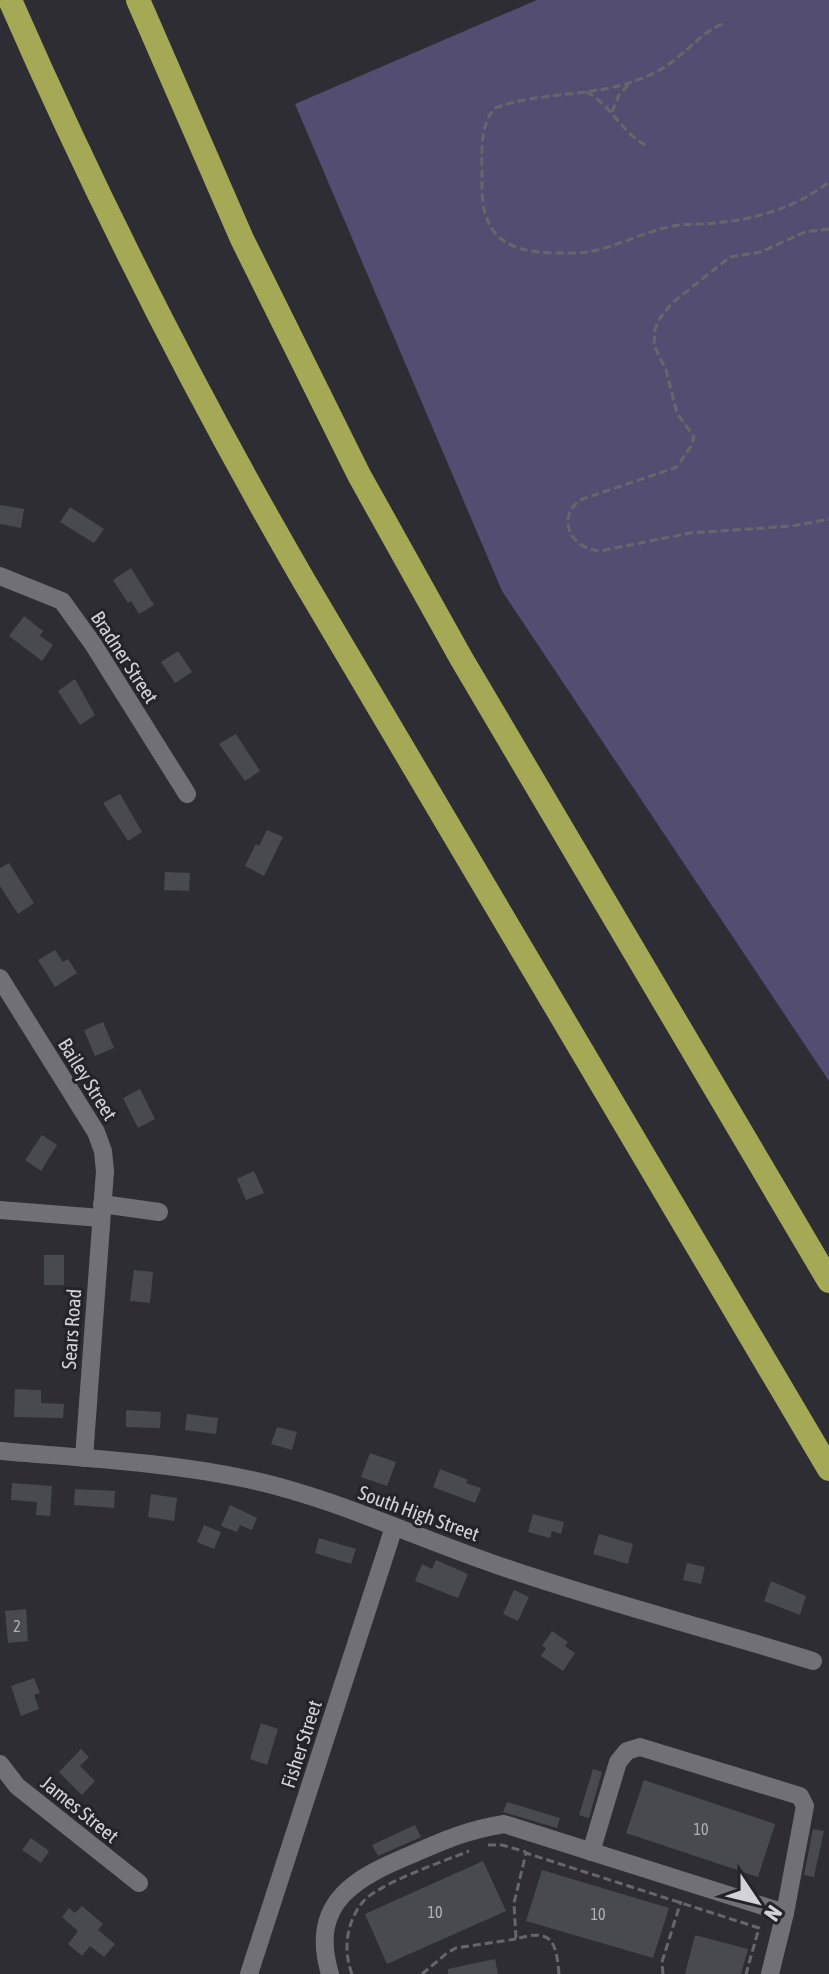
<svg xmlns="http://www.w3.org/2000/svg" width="829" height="1974" font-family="'Asap Condensed',sans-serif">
	<rect width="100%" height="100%" fill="#2e2d33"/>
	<polygon fill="#534e71" points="537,0 829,0 829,1081 502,591 295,104"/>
	<g fill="#494950">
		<polygon points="0,505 24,509 21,528 0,524"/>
		<polygon points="70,507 104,529 94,543 60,522"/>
		<polygon points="131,568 154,605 139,614 131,601 128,603 113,580"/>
		<polygon points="24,616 43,631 40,636 53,645 42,661 9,636"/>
		<polygon points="178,651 192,672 175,683 161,662"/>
		<polygon points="75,679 95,715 80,725 58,691"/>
		<polygon points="236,734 260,771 245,781 219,744"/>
		<polygon points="120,794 142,832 128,841 103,803"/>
		<polygon points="267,830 283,837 264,876 245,866 256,844 259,846"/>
		<polygon points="9,863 34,903 18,914 0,886 0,868"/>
		<polygon points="165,872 190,873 189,891 164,890"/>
		<polygon points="55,950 63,962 68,959 77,973 55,987 38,960"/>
		<polygon points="103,1022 114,1048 95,1056 84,1030"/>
		<polygon points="140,1089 155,1119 138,1128 123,1098"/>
		<polygon points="42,1135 57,1145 41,1171 25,1160"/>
		<polygon points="254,1171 264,1193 246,1200 237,1179"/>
		<rect x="44" y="1255" width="20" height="30"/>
		<polygon points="134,1270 153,1272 150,1303 130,1301"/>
		<polygon points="15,1389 41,1390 41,1403 64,1404 63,1418 14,1417"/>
		<polygon points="126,1410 161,1412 160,1428 126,1427"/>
		<polygon points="187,1414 218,1418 216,1434 185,1430"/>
		<polygon points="277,1427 297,1432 292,1450 271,1444"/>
		<polygon points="370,1453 396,1462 387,1486 361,1477"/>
		<polygon points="440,1469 468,1480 466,1483 481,1488 475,1503 433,1487"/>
		<polygon points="12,1483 52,1486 50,1516 36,1515 37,1502 11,1500"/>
		<polygon points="75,1489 115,1491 114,1508 74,1505"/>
		<polygon points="151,1494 177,1498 174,1521 148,1517"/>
		<polygon points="230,1505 257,1518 252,1530 240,1525 237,1532 221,1526"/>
		<polygon points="533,1514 564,1522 561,1534 552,1531 550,1538 528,1532"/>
		<polygon points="204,1525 221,1532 214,1549 197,1542"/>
		<polygon points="599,1534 633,1544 628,1564 593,1554"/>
		<polygon points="319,1538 356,1549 351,1564 315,1553"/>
		<polygon points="436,1560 468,1574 458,1598 415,1581 422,1564 432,1569"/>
		<polygon points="687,1563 705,1567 701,1584 683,1580"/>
		<polygon points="771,1581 806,1596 800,1615 764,1601"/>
		<polygon points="514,1590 529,1597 518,1621 503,1614"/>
		<polygon points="26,1609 28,1641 8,1643 5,1611"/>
		<polygon points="552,1631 568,1642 565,1646 575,1653 563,1671 541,1656 546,1648 542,1646"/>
		<polygon points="34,1678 40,1693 34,1695 39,1709 21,1716 11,1686"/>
		<polygon points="261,1723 278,1729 267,1765 250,1759"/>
		<polygon points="81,1749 89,1757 80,1766 95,1781 82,1795 59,1772"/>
		<polygon points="593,1769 602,1772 589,1818 579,1815"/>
		<polygon points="644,1780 775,1824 758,1877 626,1833"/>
		<polygon points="507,1802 560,1818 557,1828 503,1812"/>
		<polygon points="415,1825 421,1837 378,1856 372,1845"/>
		<polygon points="813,1829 824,1831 814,1877 804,1875"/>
		<polygon points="31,1838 49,1851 41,1863 22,1850"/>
		<polygon points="483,1861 506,1911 387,1964 365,1914"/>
		<polygon points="542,1870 669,1908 653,1958 526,1921"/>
		<polygon points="82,1906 103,1924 98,1930 115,1944 104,1957 90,1946 82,1956 68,1944 78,1931 62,1917 69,1908 75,1913"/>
		<polygon points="695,1935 748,1949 741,1974 685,1974"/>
		<polygon points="495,1959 498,1974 448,1974 448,1969"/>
	</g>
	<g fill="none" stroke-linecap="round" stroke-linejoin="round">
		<g stroke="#67666b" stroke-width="3" stroke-dasharray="8 4" stroke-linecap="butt">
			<path d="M 722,24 C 699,35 692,47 673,61 C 661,71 644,78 629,83 C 585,97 538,92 495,108 C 479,125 482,156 482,179 C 480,232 501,252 554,253 C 568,253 583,254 597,250 C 622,244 647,231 673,226 C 687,223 701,225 715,223 C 757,219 795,208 829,182"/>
			<path d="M 586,92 C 612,105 621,133 647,146"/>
			<polyline points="612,112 619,95 630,83"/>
			<path d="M 829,229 L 805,232 L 761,252 L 730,257 L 672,303 L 660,318 L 655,329 L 654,345 L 666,370 L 677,413 L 694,437 L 691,446 L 677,467 L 580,500 C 555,520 572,549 600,551 L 690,533 L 792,526 L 829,519"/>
			<polyline points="488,1845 502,1845 526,1852"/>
			<path d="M 352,1974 C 343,1951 346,1923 362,1903 C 376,1884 445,1861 469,1851"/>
			<polyline points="422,1974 447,1953 456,1948 516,1939"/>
			<path d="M 559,1974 C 556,1941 552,1928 516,1939 L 514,1903 L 526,1853 L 759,1928 L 746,1974"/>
			<polyline points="663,1974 662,1962 681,1901"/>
		</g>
		<g stroke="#717077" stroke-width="18">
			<polyline points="0,576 62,601 93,644 187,794"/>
			<polyline points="0,978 96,1132 103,1151 105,1171 84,1458"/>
			<polyline points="102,1204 159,1212"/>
			<polyline points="0,1210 101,1218"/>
			<path d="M 0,1451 C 82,1458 167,1462 247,1479 C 332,1497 412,1536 494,1564 C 599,1601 707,1628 813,1661"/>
			<polyline points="0,1764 17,1786 139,1883"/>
			<polyline points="591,1852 618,1762 627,1751 640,1747 800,1796 805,1806 785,1913"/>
			<polyline points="249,1974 394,1527"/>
			<path d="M 330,1974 C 308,1901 357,1877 415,1853 C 447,1839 468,1830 504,1824 L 785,1913 L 770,1974"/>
		</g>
		<g stroke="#a5a956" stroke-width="24">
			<path d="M 10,0 C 97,199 195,393 304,581 L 829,1469"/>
			<polyline points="138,0 242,239 359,475 461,658 829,1281"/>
		</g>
	</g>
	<g text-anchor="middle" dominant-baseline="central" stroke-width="6" stroke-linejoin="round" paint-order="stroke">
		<g font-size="16" fill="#b0b0b4">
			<text x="17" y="1626">2</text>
			<text x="701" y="1829">10</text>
			<text x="435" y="1912">10</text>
			<text x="598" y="1914">10</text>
		</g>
		<g font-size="20" fill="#d3d2d6" stroke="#242329">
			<text transform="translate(125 657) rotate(57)">Bradner Street</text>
			<text transform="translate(88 1079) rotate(58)">Bailey Street</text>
			<text transform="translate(71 1329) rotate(-86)">Sears Road</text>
			<text transform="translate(419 1513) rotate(20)">South High Street</text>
			<text transform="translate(301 1744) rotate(-72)">Fisher Street</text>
			<text transform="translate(80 1809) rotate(39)">James Street</text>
		</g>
	</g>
	<g transform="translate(757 1902) rotate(125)" stroke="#242329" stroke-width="6" paint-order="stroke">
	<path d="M0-6L14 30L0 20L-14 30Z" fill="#d3d2d6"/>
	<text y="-12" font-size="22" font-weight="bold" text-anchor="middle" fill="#d3d2d6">N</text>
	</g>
</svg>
